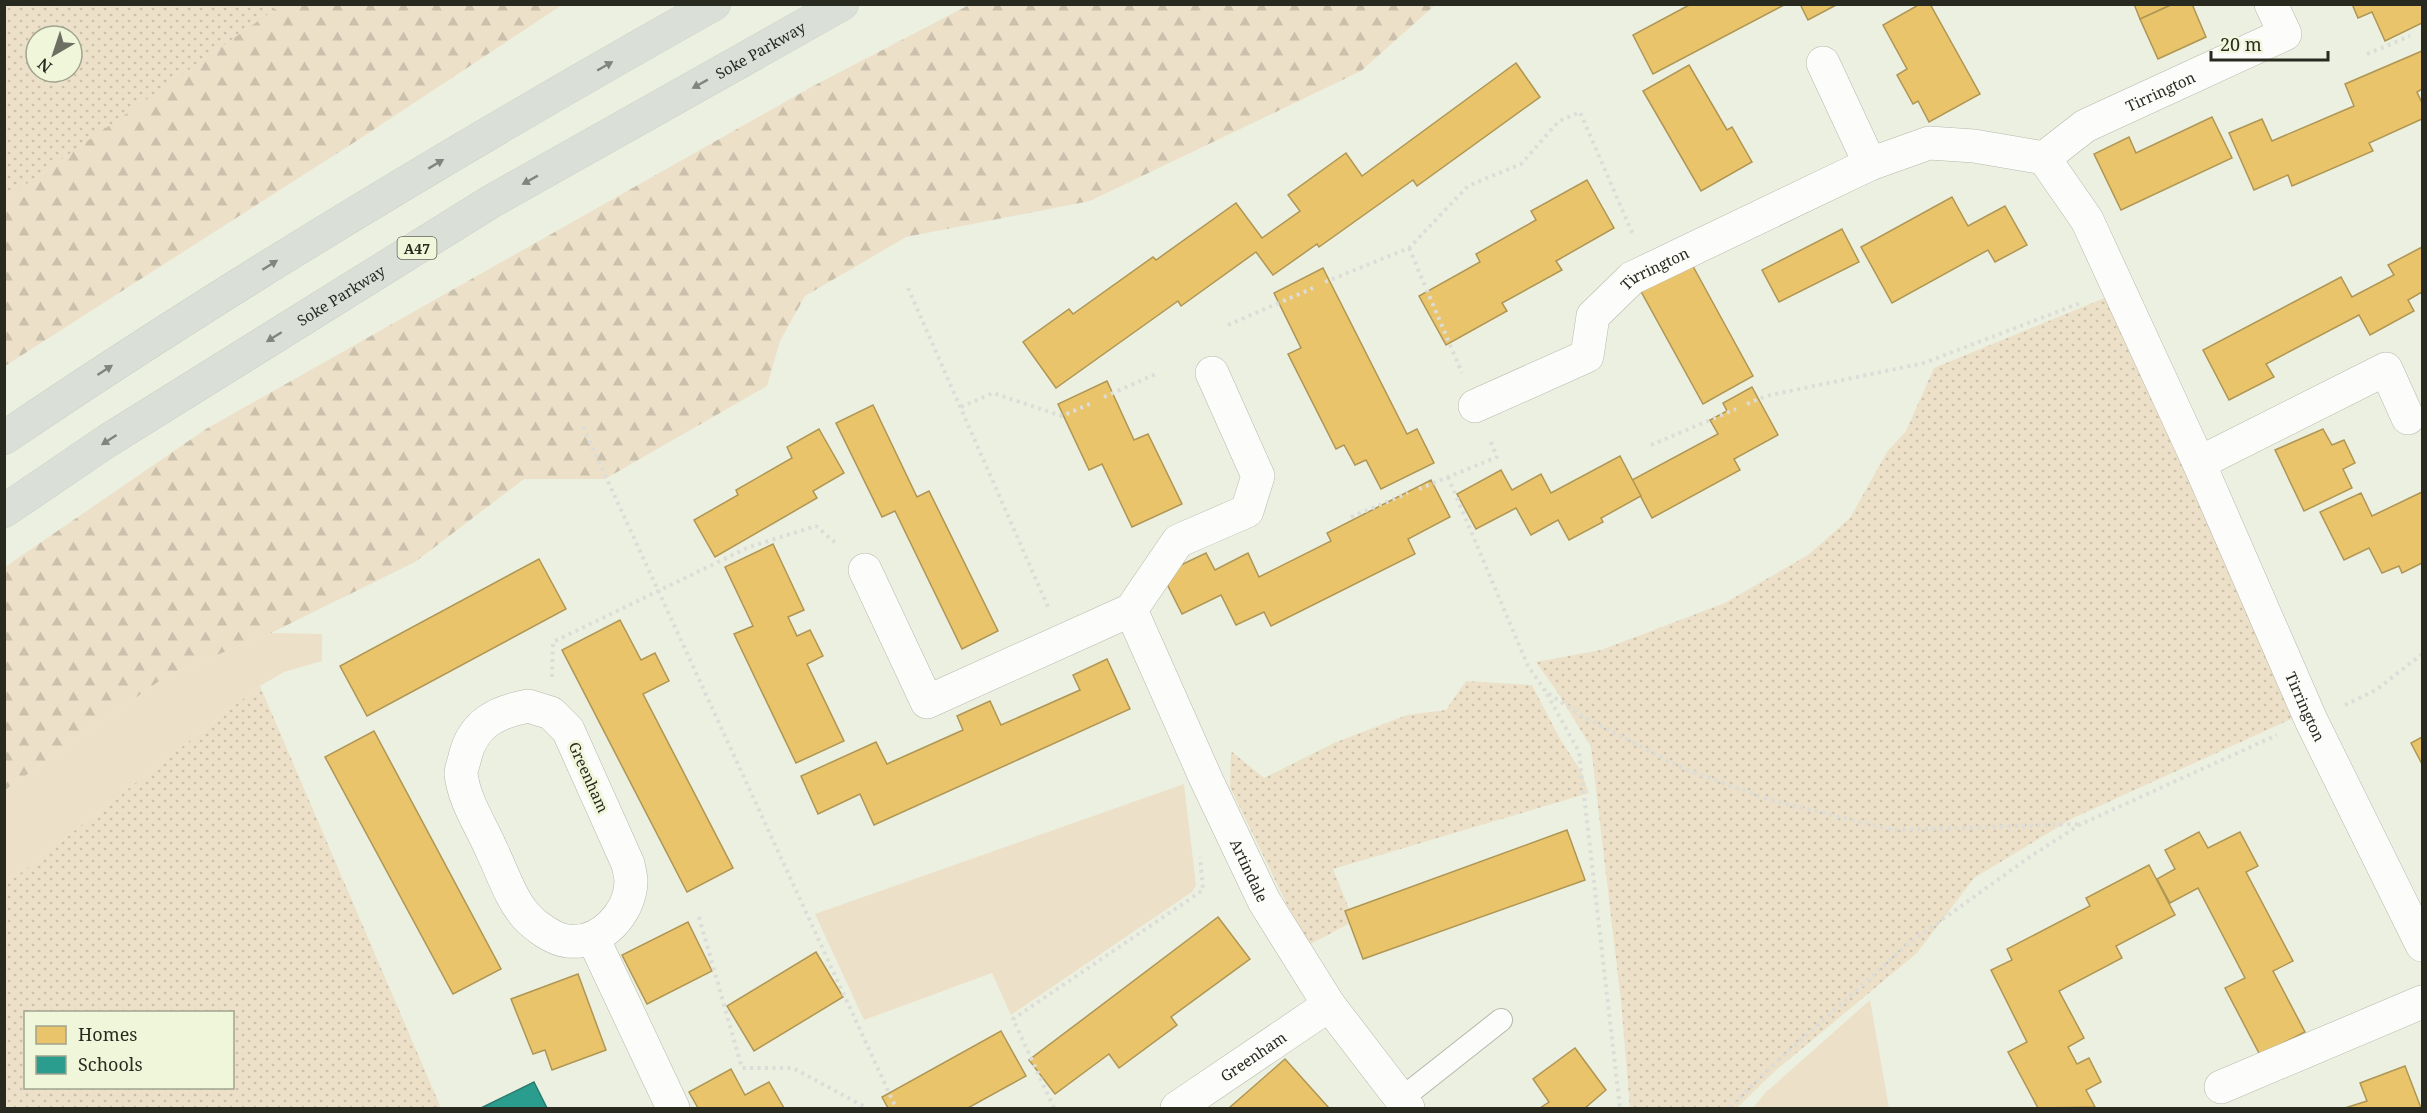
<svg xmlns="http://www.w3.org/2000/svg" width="2427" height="1113" font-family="'Noto Serif',serif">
	<defs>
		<pattern id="forest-firs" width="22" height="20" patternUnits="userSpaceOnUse" patternTransform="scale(1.5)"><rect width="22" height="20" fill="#ede0c8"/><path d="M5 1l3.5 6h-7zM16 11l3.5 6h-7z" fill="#cbc0ab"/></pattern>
		<pattern id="park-dots" width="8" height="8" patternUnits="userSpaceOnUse" patternTransform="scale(1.5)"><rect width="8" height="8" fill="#ede0c8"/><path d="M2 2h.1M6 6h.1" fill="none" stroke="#cbc0ab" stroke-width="1.8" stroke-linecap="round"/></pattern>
	</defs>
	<rect width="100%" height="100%" fill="#ecf0e0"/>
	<g fill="#ede0c8">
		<polygon points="271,633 322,634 322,661 284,672 260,686 5,885 5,790 168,675"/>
		<polygon points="1184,784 1196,885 1192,892 1011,1015 992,973 864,1020 815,914"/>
		<polygon points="1870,1000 1889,1108 1753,1108 1765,1093"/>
	</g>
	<g fill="url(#forest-firs)">
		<polygon points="208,5 562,5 361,138 5,366 5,199 128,111"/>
		<polygon points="969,5 1435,5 1361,71 1090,201 906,237 805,296 780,341 767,386 605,479 524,479 415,562 271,633 168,675 5,790 5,567 206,429 815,85"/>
	</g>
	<g fill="url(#park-dots)" fill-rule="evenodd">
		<path d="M 5,4 L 281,4 L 281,5 L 5,199 ZM 36,36 L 72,36 L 72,72 L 36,72 Z"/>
		<polygon points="2107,297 2300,715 2073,818 1974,878 1917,953 1775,1071 1737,1108 1630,1108 1621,1001 1591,747 1558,693 1536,662 1601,650 1725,603 1808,555 1850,518 1887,452 1906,431 1934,368"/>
		<polygon points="1466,681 1532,685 1560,739 1581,771 1589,793 1333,869 1354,921 1307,946 1230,787 1231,751 1264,778 1334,743 1407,715 1446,710"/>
		<path d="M 260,686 L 441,1108 L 5,1108 L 5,885 ZM 232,1012 L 232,1088 L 26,1088 L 26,1012 Z"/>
	</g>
	<g fill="#e9c46a" stroke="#af9654" stroke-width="1.5">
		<polygon points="1691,4 1786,4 1653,74 1633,35"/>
		<polygon points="1800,4 1838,4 1808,20"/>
		<polygon points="1920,4 1930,4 1980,94 1929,122 1918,101 1913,104 1897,75 1907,69 1883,25"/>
		<polygon points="2134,4 2173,4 2140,19"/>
		<polygon points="2173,4 2192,4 2206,37 2158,59 2140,19"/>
		<polygon points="2352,4 2422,4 2422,23 2385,41 2372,12 2358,18"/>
		<polygon points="2422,51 2422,89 2417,92 2422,103 2422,119 2369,143 2373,151 2292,186 2288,175 2254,190 2229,133 2262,119 2272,141 2354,106 2345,84"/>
		<polygon points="1516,63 1540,97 1417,186 1413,180 1319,247 1317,244 1273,275 1256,252 1181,306 1178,301 1056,388 1023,342 1069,309 1073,314 1153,257 1156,260 1236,203 1262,238 1300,211 1288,195 1346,153 1362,176"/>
		<polygon points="1689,65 1727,130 1732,127 1752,162 1701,191 1643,91"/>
		<polygon points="2212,117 2232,158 2121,210 2094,154 2129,137 2136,153"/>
		<polygon points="1587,180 1614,228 1556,261 1562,270 1502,303 1507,311 1446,345 1419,296 1480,262 1476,254 1536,220 1531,211"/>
		<polygon points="1952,197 1968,226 2005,206 2027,245 1995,262 1988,250 1892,303 1861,247"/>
		<polygon points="1842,229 1859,262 1779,302 1762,270"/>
		<polygon points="2422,247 2422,292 2408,300 2414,311 2370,335 2359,315 2266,364 2274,377 2229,400 2203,350 2341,277 2352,297 2394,275 2388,265"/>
		<polygon points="1689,259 1753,376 1703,404 1638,286"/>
		<polygon points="1323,268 1407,434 1417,429 1434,463 1381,489 1366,460 1355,465 1344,445 1336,449 1288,354 1301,348 1274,293"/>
		<polygon points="1107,381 1134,440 1148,434 1182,504 1132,527 1102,464 1089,470 1058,404"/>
		<polygon points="1752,387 1778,435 1734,459 1740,470 1652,518 1632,480 1718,434 1710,420 1727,411 1723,403"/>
		<polygon points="873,405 917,497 929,491 998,631 962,649 895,511 882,517 836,423"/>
		<polygon points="819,429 844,473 813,491 817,498 715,557 694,520 738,495 736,490 792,458 787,447"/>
		<polygon points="2323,429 2332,445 2344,440 2355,463 2343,469 2352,488 2304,511 2275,450"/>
		<polygon points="1620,456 1641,496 1601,518 1603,522 1569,540 1558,520 1531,535 1516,508 1476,529 1457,494 1501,470 1512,490 1541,474 1551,493"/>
		<polygon points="1431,480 1450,517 1408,539 1415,554 1271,626 1264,612 1236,625 1221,595 1182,614 1162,574 1206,553 1215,570 1248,553 1259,577 1331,541 1327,533"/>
		<polygon points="2422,492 2422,563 2402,573 2399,566 2382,573 2369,548 2344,560 2320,512 2361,493 2372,516"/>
		<polygon points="773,544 804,610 788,617 797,636 810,630 823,656 807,664 844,741 796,763 734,634 753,626 725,567"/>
		<polygon points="539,559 566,609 367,716 340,666"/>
		<polygon points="620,620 641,660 655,653 669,681 643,694 733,868 687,892 562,650"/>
		<polygon points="1107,659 1130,709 874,825 860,794 818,814 801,776 876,742 887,764 963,730 957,716 990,701 1001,725 1080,690 1073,675"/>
		<polygon points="374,731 501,969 453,994 325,757"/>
		<polygon points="2422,737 2422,764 2411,743"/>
		<polygon points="1567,830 1585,880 1363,959 1345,911"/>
		<polygon points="2199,832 2208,848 2240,832 2258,866 2246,872 2293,961 2273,971 2305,1032 2260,1055 2225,988 2245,978 2198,888 2170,903 2157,879 2175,869 2165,850"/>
		<polygon points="2149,865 2175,915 2116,946 2122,958 2059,991 2084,1038 2068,1047 2077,1064 2089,1058 2101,1082 2086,1090 2095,1107 2038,1108 2008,1052 2027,1042 1991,970 2012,960 2007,949 2090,906 2086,898"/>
		<polygon points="1218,917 1250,959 1171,1017 1177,1025 1119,1068 1109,1054 1055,1094 1029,1060"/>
		<polygon points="688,922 712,971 647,1004 622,955"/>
		<polygon points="816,952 843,997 754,1051 727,1006"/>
		<polygon points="578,974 606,1050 552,1070 545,1050 533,1054 511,999"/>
		<polygon points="1001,1031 1026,1076 968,1108 888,1108 882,1097"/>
		<polygon points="1575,1048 1606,1090 1585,1108 1540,1108 1549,1102 1533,1079"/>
		<polygon points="1285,1059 1329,1108 1229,1108"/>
		<polygon points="2405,1066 2421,1108 2345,1108 2367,1101 2360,1083"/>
		<polygon points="731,1069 745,1095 769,1082 784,1108 698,1108 689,1092"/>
	</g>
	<polygon fill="#2a9d8f" stroke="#297a6d" stroke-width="1.5" points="534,1082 547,1108 481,1108"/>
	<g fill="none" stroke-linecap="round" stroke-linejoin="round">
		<defs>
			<polyline id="service" points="1401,1099 1501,1020"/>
			<g id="minor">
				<polyline points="1823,63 1870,164"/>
				<path id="s1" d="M 2044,158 L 2085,126 L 2285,34 L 2271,4"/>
				<path id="s2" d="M 1475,406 L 1587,356 L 1593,316 L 1632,278 L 1870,164 L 1929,143 L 1974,146 L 2044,158 L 2087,220 L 2199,463 L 2311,720 L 2422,945"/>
				<polyline points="2199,463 2386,369 2408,418"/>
				<polyline points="865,570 927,702 1131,610 1178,541 1247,511 1258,476 1212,373"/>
				<path id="s3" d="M 1131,610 L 1206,779 L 1264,901 L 1329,1005 L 1408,1108"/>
				<path d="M 528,706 L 551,713 L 568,730 L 628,864 C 629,869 631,876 631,882 C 630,913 601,945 568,941 C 554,940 535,926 526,916 C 510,898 502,871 492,851 C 482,827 464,801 461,774 C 461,769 464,762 465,757 C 473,723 497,712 528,706 Z"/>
				<polyline points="593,938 673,1108"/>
				<polyline points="2221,1087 2422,1002"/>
				<path id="s4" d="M 1177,1108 L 1329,1005"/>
			</g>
			<g id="trunk">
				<path d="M 4,438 C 234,282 472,140 714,4"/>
				<path id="s5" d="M 4,511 L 107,441 L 492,201 L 842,4"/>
			</g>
		</defs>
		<use href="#service" stroke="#b5b8ab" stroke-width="24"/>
		<use href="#minor" stroke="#b5b8ab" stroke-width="34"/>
		<use href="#trunk" stroke="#cdcfc7" stroke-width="34"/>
		<g stroke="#dcddd8" stroke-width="4" stroke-dasharray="3 4.5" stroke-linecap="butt">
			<polyline points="2367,54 2410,36"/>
			<polyline points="1409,248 1462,373"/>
			<polyline points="1325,282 1409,248 1468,186 1521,164 1559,121 1580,112 1634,237"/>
			<polyline points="908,288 1048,607"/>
			<polyline points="1228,325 1313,288"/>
			<polyline points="1104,397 1158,373"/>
			<polyline points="1747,404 1766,396 1924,363 2083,302"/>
			<polyline points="961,407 993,393 1062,416 1092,403"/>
			<polyline points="583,427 896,1108"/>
			<polyline points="1651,445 1736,409"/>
			<polyline points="1448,477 1528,666 1546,692 1582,716 1682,768 1767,799 1893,830 2081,824"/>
			<polyline points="1419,489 1497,457 1489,438"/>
			<polyline points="1351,517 1408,493"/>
			<polyline points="552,677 553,642 749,547 816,526 838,545"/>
			<polyline points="1547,694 1579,752 1620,1108"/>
			<polyline points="2345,705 2376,690 2422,654"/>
			<polyline points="699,917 742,1068 793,1068 867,1108"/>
			<polyline points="1054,1108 1013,1019 1203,890 1200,857"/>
			<polyline points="1729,1108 1772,1066 1908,944 2031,856 2081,824 2277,735"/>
		</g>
		<use href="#service" stroke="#fcfdfa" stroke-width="22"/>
		<use href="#minor" stroke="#fcfdfa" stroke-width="33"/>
		<use href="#trunk" stroke="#dae0d8" stroke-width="33"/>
	</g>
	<defs><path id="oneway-solid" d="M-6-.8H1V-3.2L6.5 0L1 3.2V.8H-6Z" transform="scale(1.5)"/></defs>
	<g fill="#81857c">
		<use href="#oneway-solid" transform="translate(605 66) rotate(-30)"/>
		<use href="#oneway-solid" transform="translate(700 84) rotate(151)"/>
		<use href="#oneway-solid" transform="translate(436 164) rotate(-31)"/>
		<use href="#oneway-solid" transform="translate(530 180) rotate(151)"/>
		<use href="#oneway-solid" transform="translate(270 265) rotate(-32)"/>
		<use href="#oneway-solid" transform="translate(274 337) rotate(148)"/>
		<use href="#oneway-solid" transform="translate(105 370) rotate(-33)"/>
		<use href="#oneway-solid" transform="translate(109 440) rotate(147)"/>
	</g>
	<g text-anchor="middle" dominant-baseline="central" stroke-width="6" stroke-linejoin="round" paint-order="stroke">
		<rect fill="#f0f6da" stroke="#646757" stroke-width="1.5" x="397.5" y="237" width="39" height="22" rx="4.5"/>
		<g font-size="14" font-weight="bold" fill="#282a1f">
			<text x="417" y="248">A47</text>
		</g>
		<g font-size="15" fill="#282a1f" stroke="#f0f6da">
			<text stroke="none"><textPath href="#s5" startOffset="886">Soke Parkway</textPath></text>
			<text stroke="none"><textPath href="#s1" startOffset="135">Tirrington</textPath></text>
			<text stroke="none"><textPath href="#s2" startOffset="242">Tirrington</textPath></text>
			<text stroke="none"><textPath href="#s5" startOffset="400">Soke Parkway</textPath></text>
			<text stroke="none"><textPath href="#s2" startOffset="1269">Tirrington</textPath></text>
			<text transform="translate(589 777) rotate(66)">Greenham</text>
			<text stroke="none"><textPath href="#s3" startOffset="286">Artindale</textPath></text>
			<text stroke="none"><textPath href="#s4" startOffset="92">Greenham</textPath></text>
		</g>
	</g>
	<rect width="2427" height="1113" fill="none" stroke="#282a1f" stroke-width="12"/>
	<rect x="24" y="1011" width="210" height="78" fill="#f0f6da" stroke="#a0a48f" stroke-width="1.5"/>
	<rect x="36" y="1026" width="30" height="18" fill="#e9c46a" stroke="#a0a48f" stroke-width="1.5"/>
	<text x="78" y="1041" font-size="18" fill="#282a1f">Homes</text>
	<rect x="36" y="1056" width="30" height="18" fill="#2a9d8f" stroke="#a0a48f" stroke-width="1.5"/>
	<text x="78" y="1071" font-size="18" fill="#282a1f">Schools</text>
	<g transform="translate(54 54) rotate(219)"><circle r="28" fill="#f0f6da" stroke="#a0a48f" stroke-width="1.5"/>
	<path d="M0-4.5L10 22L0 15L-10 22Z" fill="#6d6f63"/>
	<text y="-9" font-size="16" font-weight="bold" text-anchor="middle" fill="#282a1f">N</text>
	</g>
	<path d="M2211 51v9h117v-9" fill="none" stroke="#282a1f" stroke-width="3"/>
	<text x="2220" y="51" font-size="18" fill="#282a1f" stroke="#f0f6da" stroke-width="4.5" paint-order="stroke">20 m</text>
</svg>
